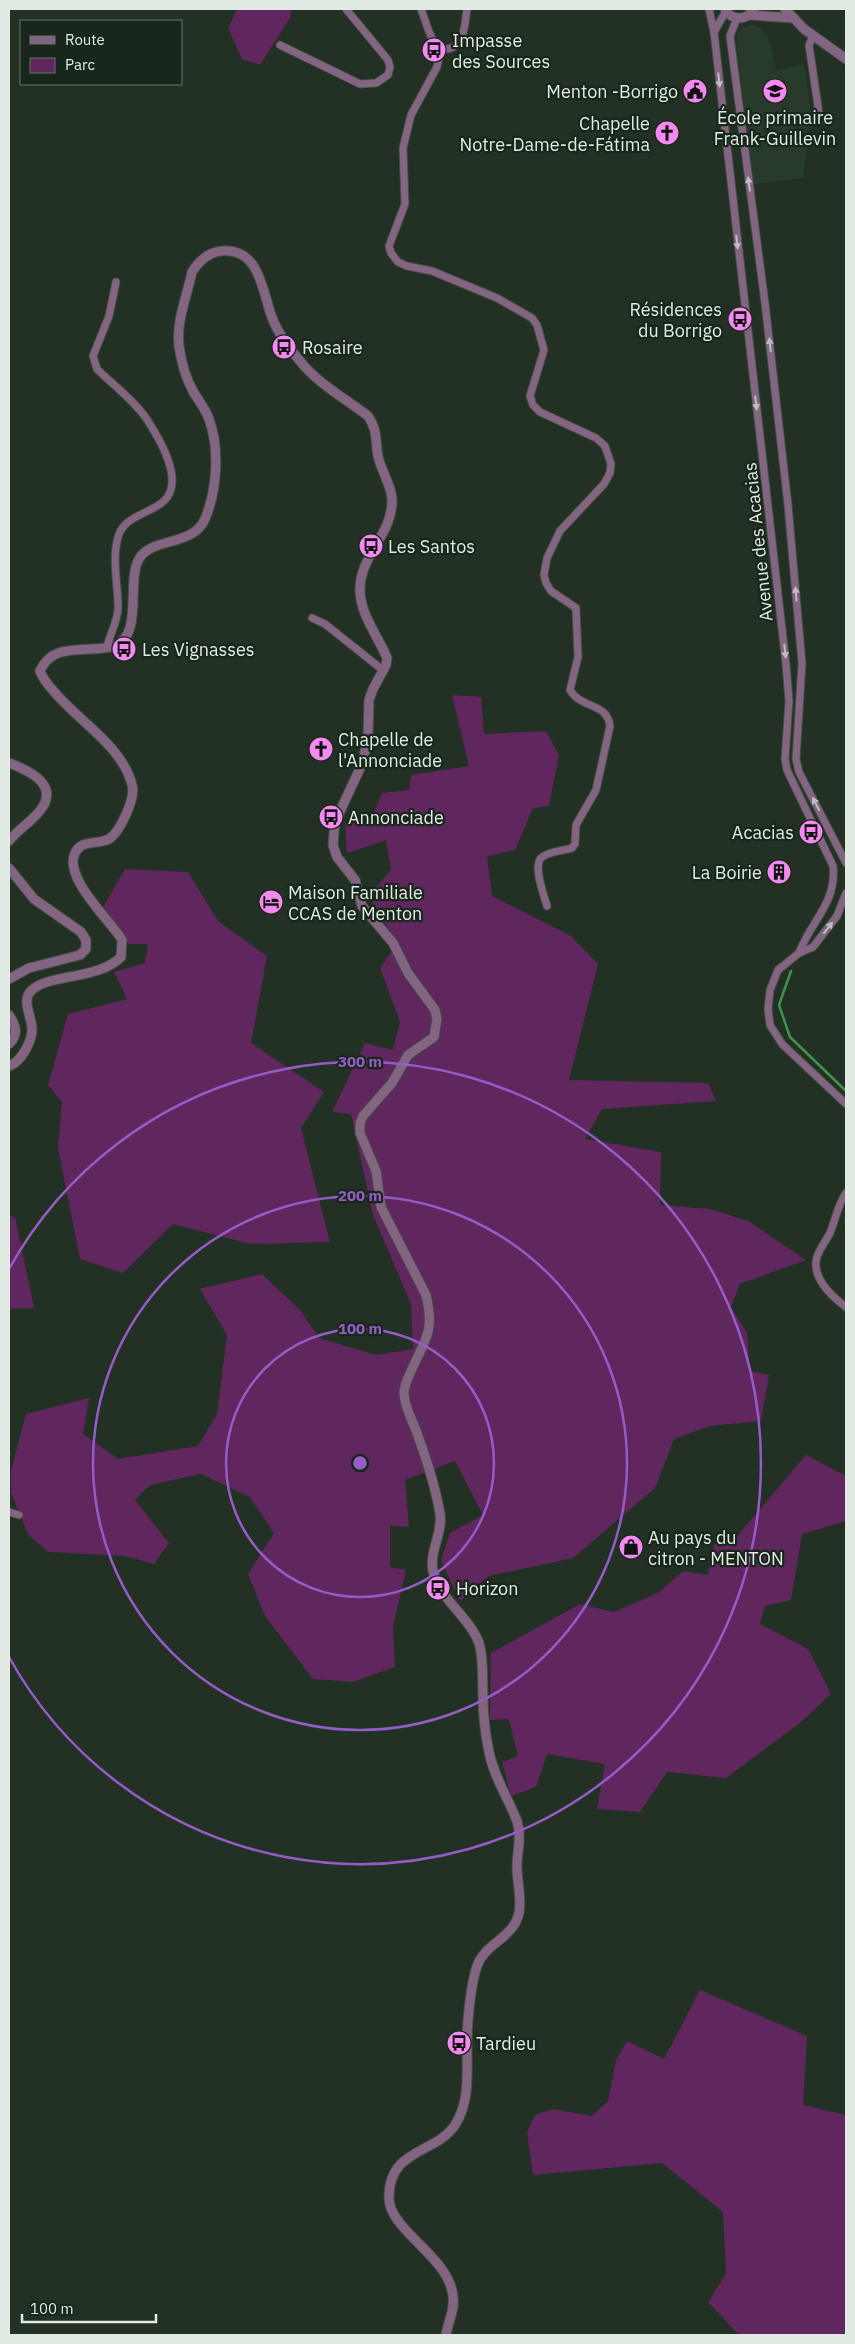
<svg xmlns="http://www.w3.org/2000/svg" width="855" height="2344" font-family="'IBM Plex Sans',sans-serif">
	<rect width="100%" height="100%" fill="#233024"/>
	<polygon fill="#283b2b" points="753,25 761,28 768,37 776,70 804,64 811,113 803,178 753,184 737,47 737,34 742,28"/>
	<g fill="#5f275d">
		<polygon points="237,9 292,9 290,18 260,65 242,59 228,28"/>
		<polygon points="452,695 481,697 484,734 546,731 559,755 549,806 533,808 515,850 487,856 492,896 571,936 598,964 569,1080 708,1083 716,1101 602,1109 585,1139 661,1152 660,1205 710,1209 748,1221 806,1260 740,1284 731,1307 747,1333 750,1371 769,1375 761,1421 710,1426 674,1439 655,1488 573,1558 489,1576 460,1601 441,1560 450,1533 483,1515 455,1461 405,1480 409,1527 390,1526 390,1567 406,1570 393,1627 395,1667 353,1682 313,1679 265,1616 248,1574 274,1533 250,1497 201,1474 150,1485 135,1500 169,1543 154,1564 125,1556 48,1552 28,1534 11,1493 11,1471 26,1414 89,1398 83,1434 118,1459 198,1446 217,1414 227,1335 200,1289 262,1274 300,1310 319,1338 376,1355 413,1349 411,1304 373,1215 351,1114 332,1112 365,1043 393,1050 400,1022 380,968 397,943 369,896 391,870 386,840 347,853 345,823 372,817 382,793 409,790 411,775 469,766"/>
		<polygon points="125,869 188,872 218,921 267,956 251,1043 324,1092 301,1128 330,1242 250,1244 173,1224 123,1273 80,1259 58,1148 62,1102 48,1085 68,1014 127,999 114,972 145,963 148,944 129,944 102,909"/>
		<polygon points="9,1216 15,1217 34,1308 9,1309"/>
		<polygon points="806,1455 846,1476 846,1521 802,1534 791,1600 765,1606 760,1624 808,1649 831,1694 800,1723 726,1778 667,1772 640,1812 597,1809 605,1764 547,1754 536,1787 511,1796 502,1762 518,1756 509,1719 490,1720 491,1653 580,1604 614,1612 658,1593 683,1571 708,1575 714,1544 738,1535"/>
		<polygon points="700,1990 807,2036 803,2105 846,2115 846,2335 739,2335 708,2302 726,2274 723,2212 662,2163 533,2175 527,2132 535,2115 553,2109 592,2116 608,2101 616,2060 627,2041 664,2059"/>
	</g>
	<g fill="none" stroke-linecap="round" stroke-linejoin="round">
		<g stroke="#3e9250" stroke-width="2.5">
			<polyline points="791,971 779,1005 790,1037 846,1091"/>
			<polyline points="846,1218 846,1224"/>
		</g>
		<defs>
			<g id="minor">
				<path d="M 421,9 C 425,19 428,32 434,42 C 437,47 442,49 448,49 C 465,46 465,22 467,9"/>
				<path d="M 709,9 L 714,32 L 786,664 L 789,701 L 785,759 L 787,770 L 833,866 C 837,903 811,921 799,953"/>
				<polyline points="737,18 730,36 765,303 788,505 802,663 796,759 799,772 846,863"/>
				<polyline points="714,32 726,11"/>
				<polyline points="813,36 809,45 820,120"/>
				<polyline points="280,45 360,84 376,83 388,75 390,67 388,60 346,9"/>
				<path d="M 441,48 L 437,67 L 411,115 L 403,148 L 405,204 L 389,246 L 391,253 L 398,262 L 407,266 L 432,271 L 497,298 L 532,318 L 537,325 L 544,350 L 530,396 L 533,405 L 540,412 L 596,438 L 605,446 L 611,464 L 610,473 L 604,484 L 560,531 L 547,558 L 544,575 L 546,583 L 551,591 L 576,608 L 578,657 L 570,690 C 581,709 607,702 610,726 L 596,790 L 576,825 L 575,844 L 572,848 C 562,851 550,851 542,857 C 532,865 544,895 547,906"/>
				<polyline points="312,618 325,624 384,671"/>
				<path d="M 107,647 C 110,633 118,622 118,607 C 118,582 111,558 119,534 C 126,516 151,513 164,501 C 185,481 160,440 148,421 C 135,401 113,385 97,369 L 93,356 L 109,316 L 116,282"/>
				<polyline points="846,893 837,916 813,947 799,953 778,970 770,990 768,1009 770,1025 782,1044 846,1104"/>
				<path d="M 846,1193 C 837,1206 836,1219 830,1233 C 826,1241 820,1248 817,1257 C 811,1277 831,1296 846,1307"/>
				<polyline points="9,1512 19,1515"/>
			</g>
			<g id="tertiary">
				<path d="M 725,9 C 732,21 746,21 754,9"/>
				<polyline points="785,9 804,29 846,59"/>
				<polyline points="749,15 794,18"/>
				<path d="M 9,763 C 31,771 63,787 37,814 C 28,824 17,831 9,841"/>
				<polyline points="9,868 34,899 81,932 86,940 86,949 80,955 29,968 9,979"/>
				<path d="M 9,1015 C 16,1026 19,1034 9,1044"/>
				<path d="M 9,1066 C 21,1062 32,1042 32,1029 C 32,1018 22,1002 30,992 C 46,973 97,981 121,957 L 122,940 C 111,921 63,878 75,853 C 81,839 98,845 109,839 C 120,832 136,798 132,785 C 123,748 83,724 58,696 C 51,688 44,682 40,671 C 53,640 90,654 114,646 C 144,636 126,581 139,559 C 151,537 193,547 205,519 C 217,490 220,449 209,419 C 206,410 199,401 194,393 C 186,379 181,361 179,346 C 176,321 187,296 192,272 C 199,261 209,252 222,251 C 261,248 262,293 273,320 C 279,335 290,349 300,361 C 317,383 346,399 368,416 C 378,430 375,440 378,456 C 381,471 391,484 392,499 C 393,534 361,554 360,588 C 359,613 378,636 387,658 L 386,665 L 373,689 L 369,700 L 368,735 L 363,762 L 335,822 L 333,845 L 337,857 L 355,880 L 362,906 L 393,943 L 408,973 L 435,1010 L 437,1019 L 434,1037 L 408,1055 L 392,1083 L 363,1116 L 360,1123 L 360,1133 L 376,1171 L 381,1207 L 426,1295 C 435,1332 425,1340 411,1371 C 408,1378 404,1385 404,1393 C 404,1407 414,1423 418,1436 C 427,1461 436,1488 440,1514 C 443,1533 429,1551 433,1571 C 439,1599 469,1616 479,1643 C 484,1659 482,1678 483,1695 C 483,1714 485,1733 489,1752 C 494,1777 508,1798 517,1821 C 522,1837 517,1852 517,1867 C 517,1882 522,1898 519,1913 C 514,1938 485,1943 477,1966 C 470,1988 467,2023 467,2046 C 467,2072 470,2102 455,2125 C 436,2154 389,2148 389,2197 C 388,2230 449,2256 453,2296 C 455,2311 448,2321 446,2335"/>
			</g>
		</defs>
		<use href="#minor" stroke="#424e43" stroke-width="9"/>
		<use href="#tertiary" stroke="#424e43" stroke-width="11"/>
		<use href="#minor" stroke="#836481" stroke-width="7"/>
		<use href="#tertiary" stroke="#836481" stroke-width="9"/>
	</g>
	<defs><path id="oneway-solid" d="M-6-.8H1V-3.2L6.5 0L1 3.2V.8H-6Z" transform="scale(1.25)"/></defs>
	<g fill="#c1bcc1">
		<use href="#oneway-solid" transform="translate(719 80) rotate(84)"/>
		<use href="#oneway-solid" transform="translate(749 184) rotate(-98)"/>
		<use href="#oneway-solid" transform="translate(737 242) rotate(84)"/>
		<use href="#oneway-solid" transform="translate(770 345) rotate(-96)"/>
		<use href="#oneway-solid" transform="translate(756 403) rotate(83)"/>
		<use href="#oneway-solid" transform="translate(796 594) rotate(-95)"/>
		<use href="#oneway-solid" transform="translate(785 651) rotate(84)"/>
		<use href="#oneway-solid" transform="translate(816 804) rotate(-117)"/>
		<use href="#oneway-solid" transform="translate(828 928) rotate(-52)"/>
	</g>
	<g fill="none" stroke="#955cc8" stroke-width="2.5">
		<circle cx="360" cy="1463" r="134"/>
		<circle cx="360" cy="1463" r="267"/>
		<path d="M9 1269A401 401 0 1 1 9 1657"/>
	</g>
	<defs>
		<symbol id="bus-disc" viewBox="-11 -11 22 22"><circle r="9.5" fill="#f489f0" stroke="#19261b"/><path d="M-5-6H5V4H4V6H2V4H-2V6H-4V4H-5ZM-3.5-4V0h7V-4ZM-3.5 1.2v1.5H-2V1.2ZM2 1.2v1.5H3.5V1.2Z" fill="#111"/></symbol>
		<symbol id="civic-disc" viewBox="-11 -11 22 22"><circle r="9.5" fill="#f489f0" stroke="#19261b"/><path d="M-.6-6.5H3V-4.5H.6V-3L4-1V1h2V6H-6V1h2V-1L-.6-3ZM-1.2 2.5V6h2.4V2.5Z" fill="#111"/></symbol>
		<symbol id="school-disc" viewBox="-11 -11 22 22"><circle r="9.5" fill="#f489f0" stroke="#19261b"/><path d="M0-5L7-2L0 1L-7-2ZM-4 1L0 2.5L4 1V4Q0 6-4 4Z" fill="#111"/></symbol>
		<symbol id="church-disc" viewBox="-11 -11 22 22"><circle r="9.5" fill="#f489f0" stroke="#19261b"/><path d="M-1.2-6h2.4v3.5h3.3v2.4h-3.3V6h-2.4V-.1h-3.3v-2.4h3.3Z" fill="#111"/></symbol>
		<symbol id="building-disc" viewBox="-11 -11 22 22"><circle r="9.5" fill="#f489f0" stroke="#19261b"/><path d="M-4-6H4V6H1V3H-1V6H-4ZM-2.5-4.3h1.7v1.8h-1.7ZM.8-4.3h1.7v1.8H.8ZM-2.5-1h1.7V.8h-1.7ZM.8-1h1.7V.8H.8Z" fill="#111"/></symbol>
		<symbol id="hotel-disc" viewBox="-11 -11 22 22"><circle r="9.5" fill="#f489f0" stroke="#19261b"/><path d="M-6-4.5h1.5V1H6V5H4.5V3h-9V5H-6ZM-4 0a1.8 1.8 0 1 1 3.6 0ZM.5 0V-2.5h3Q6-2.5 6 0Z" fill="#111"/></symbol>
		<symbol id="shop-disc" viewBox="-11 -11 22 22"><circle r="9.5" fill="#f489f0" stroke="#19261b"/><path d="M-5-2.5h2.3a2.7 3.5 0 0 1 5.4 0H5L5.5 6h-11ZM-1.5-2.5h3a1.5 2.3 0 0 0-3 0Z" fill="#111"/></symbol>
	</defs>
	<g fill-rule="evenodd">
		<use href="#bus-disc" x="420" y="36" width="28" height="28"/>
		<use href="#civic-disc" x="681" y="77" width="28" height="28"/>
		<use href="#school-disc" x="761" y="77" width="28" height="28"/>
		<use href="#church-disc" x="653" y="119" width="28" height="28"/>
		<use href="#bus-disc" x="726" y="305" width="28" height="28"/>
		<use href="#bus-disc" x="270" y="333" width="28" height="28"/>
		<use href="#bus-disc" x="357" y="532" width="28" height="28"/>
		<use href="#bus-disc" x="110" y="635" width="28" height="28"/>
		<use href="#church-disc" x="307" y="735" width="28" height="28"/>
		<use href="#bus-disc" x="317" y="803" width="28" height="28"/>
		<use href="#bus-disc" x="797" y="818" width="28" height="28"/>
		<use href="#building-disc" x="765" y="858" width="28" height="28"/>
		<use href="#hotel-disc" x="257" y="888" width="28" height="28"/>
		<use href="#shop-disc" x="617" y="1533" width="28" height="28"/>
		<use href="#bus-disc" x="424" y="1574" width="28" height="28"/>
		<use href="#bus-disc" x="445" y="2029" width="28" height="28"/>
	</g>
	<g text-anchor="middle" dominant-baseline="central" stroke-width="4.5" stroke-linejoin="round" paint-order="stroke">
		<g font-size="18" fill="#e2ebe3" stroke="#19261b" text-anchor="start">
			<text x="452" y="40">Impasse<tspan x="452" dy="21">des Sources</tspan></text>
			<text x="678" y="91" text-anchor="end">Menton -Borrigo</text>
			<text x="775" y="117" text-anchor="middle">École primaire<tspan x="775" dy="21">Frank-Guillevin</tspan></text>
			<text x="650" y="123" text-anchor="end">Chapelle<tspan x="650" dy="21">Notre-Dame-de-Fátima</tspan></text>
			<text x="722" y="309" text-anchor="end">Résidences<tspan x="722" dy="21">du Borrigo</tspan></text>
			<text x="302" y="347">Rosaire</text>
			<text x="388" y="546">Les Santos</text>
			<text x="142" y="649">Les Vignasses</text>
			<text x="338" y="739">Chapelle de<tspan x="338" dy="21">l'Annonciade</tspan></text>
			<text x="348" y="817">Annonciade</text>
			<text x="794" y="832" text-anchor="end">Acacias</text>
			<text x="762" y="872" text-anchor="end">La Boirie</text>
			<text x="288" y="892">Maison Familiale<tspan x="288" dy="21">CCAS de Menton</tspan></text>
			<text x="648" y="1537">Au pays du<tspan x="648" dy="21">citron - MENTON</tspan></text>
			<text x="456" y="1588">Horizon</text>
			<text x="476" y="2043">Tardieu</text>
		</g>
		<g font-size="18" fill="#e2ebe3" stroke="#19261b">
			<text transform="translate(758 542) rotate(-96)">Avenue des Acacias</text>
		</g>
	</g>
	<circle cx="360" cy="1463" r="8" fill="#955cc8" stroke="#19261b" stroke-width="2.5"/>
	<g font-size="15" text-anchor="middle" font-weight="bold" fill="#955cc8" stroke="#19261b" stroke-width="4.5" stroke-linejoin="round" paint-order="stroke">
		<text x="360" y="1067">300 m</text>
		<text x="360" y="1201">200 m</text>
		<text x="360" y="1334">100 m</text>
	</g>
	<rect width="855" height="2344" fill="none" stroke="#e2ebe3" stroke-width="20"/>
	<rect x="20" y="20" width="162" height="65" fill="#19261b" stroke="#69756b"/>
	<rect x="30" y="36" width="25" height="8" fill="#836481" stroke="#69756b"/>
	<text x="65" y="45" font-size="15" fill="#e2ebe3">Route</text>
	<rect x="30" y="58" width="25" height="15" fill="#5f275d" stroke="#69756b"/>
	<text x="65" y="70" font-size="15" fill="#e2ebe3">Parc</text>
	<path d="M22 2314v8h134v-8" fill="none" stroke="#e2ebe3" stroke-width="2.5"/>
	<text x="30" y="2314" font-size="15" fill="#e2ebe3" stroke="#19261b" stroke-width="4" paint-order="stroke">100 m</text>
</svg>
